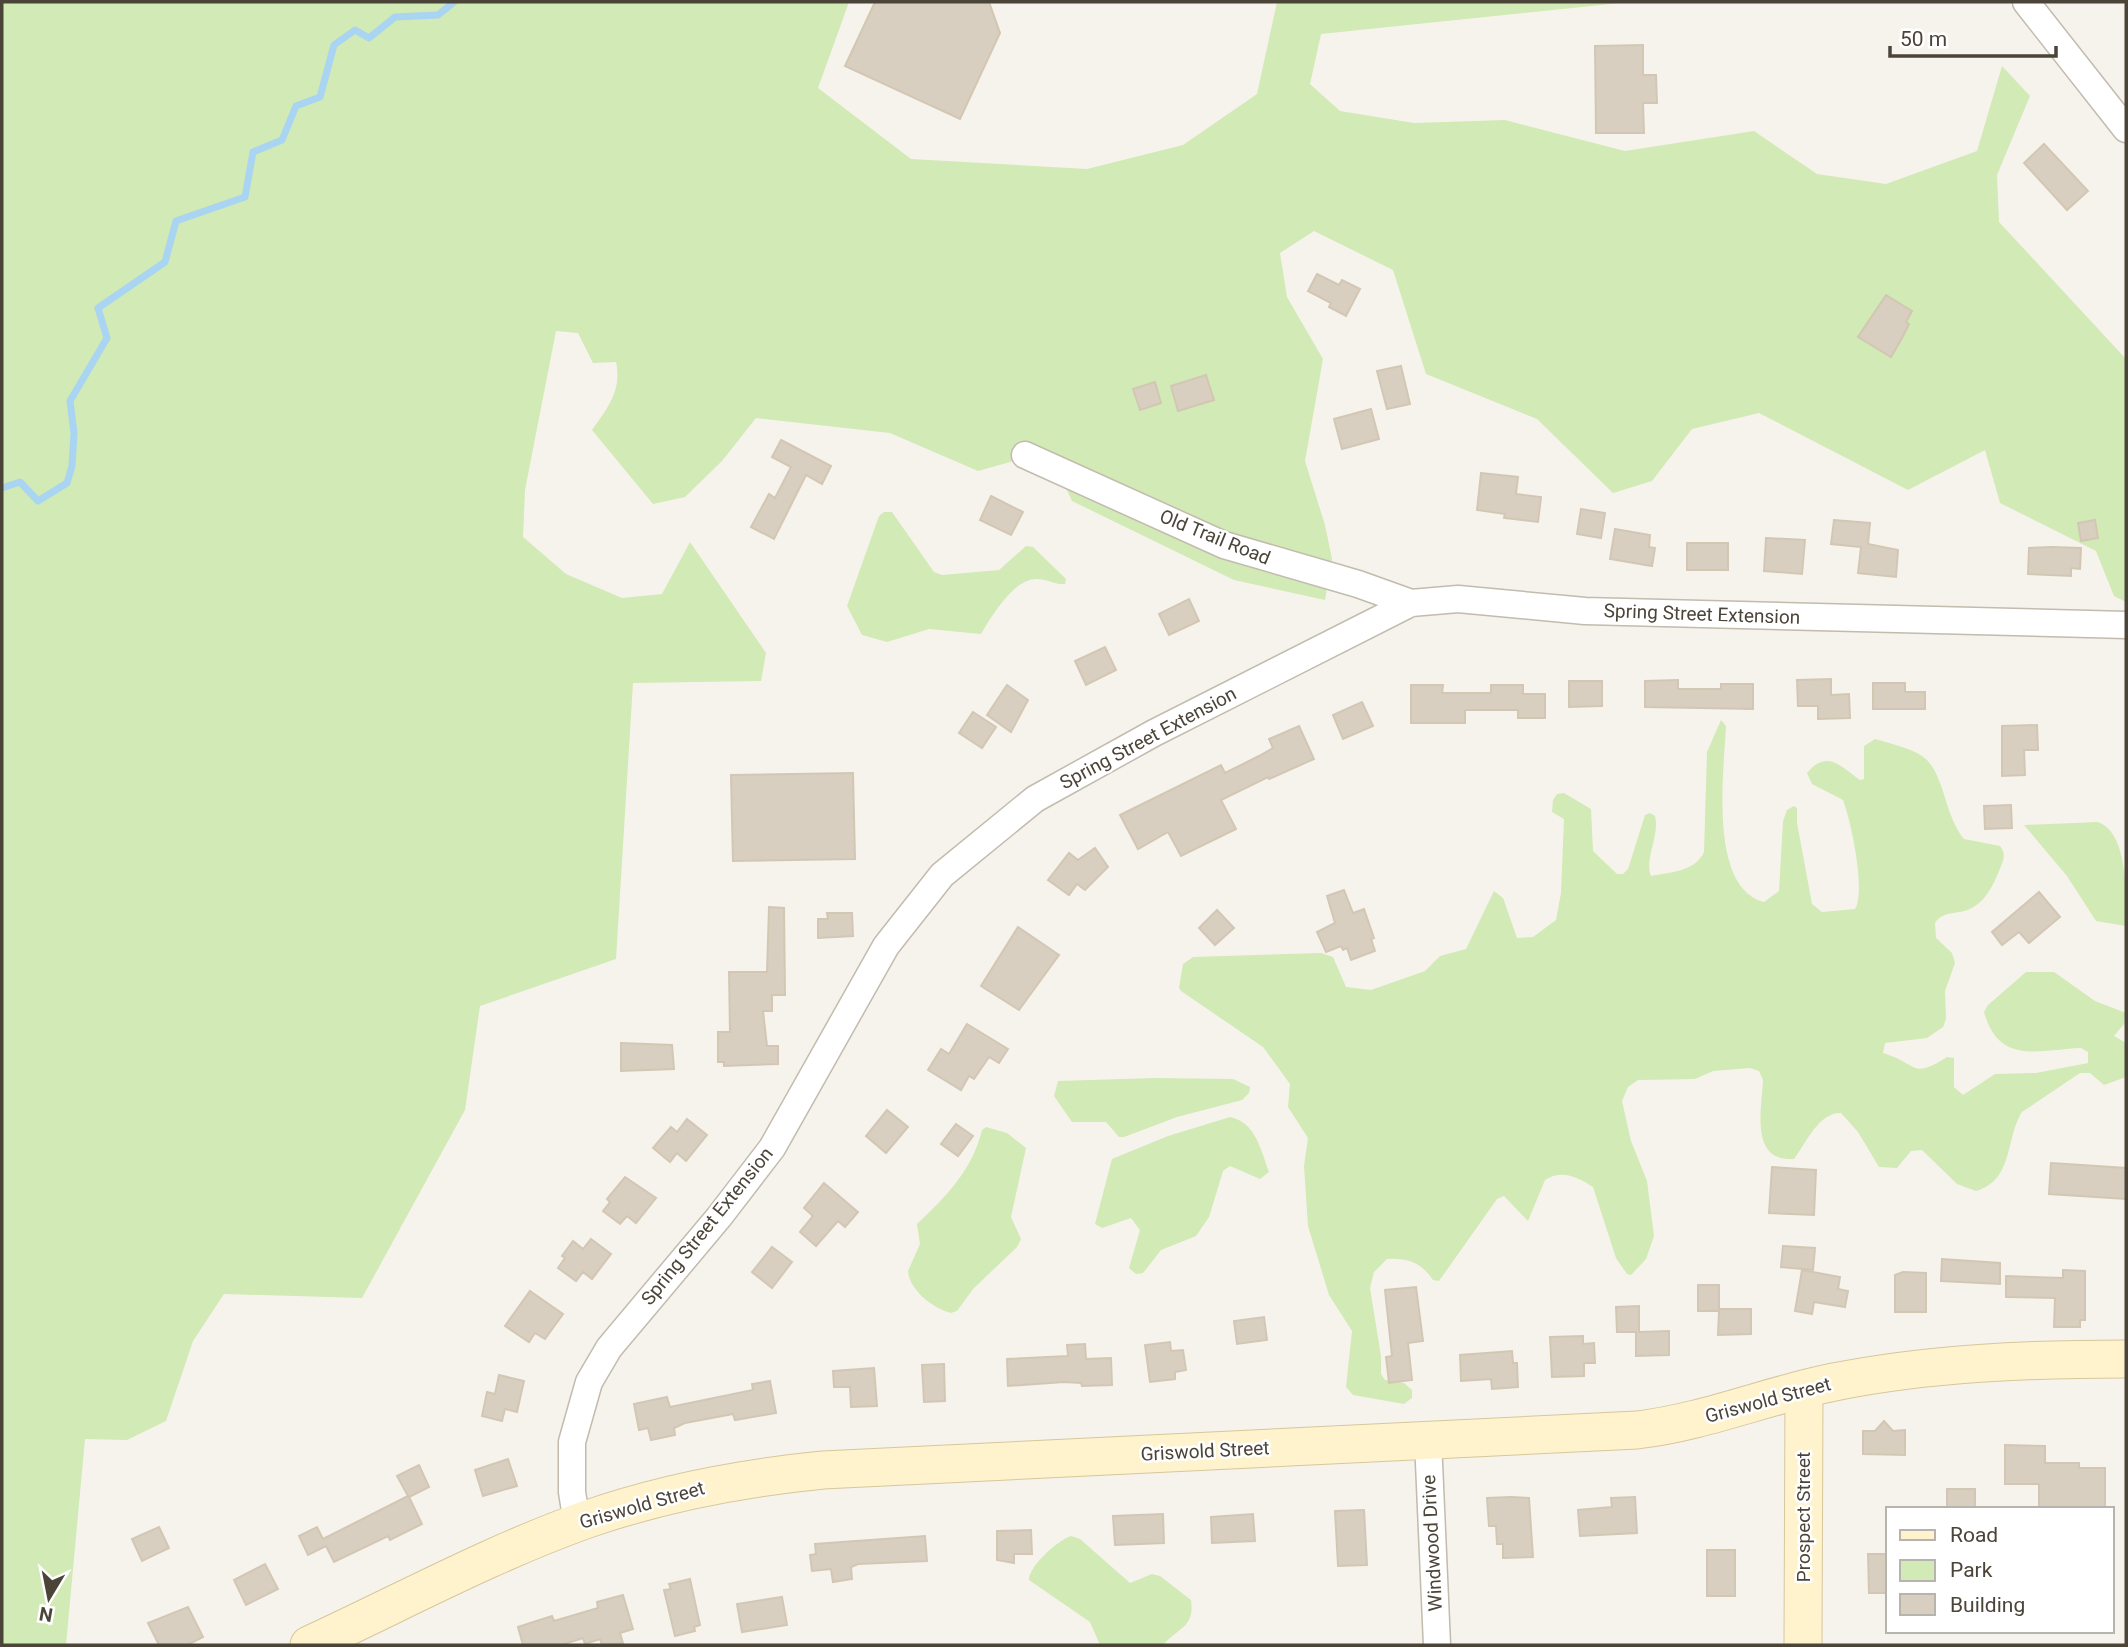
<svg xmlns="http://www.w3.org/2000/svg" width="2128" height="1647" font-family="Roboto,sans-serif">
	<rect width="100%" height="100%" fill="#f6f3ec"/>
	<g fill="#d2eab5">
		<path d="M 2,2 L 849,2 L 818,88 L 911,159 L 1087,169 L 1183,145 L 1257,94 L 1277,2 L 1630,2 L 1321,34 L 1310,84 L 1340,111 L 1414,123 L 1505,120 L 1625,151 L 1754,131 L 1817,174 L 1886,184 L 1977,151 L 2002,66 L 2030,96 L 1997,175 L 1999,222 L 2126,359 L 2126,602 L 2114,596 L 2096,551 L 2000,503 L 1985,450 L 1908,490 L 1759,413 L 1692,429 L 1652,481 L 1613,493 L 1537,419 L 1426,374 L 1393,270 L 1314,231 L 1280,253 L 1287,297 L 1323,359 L 1305,461 L 1325,525 L 1332,559 L 1325,600 L 1234,580 L 1072,501 L 1049,451 L 978,471 L 890,433 L 756,418 L 722,461 L 685,497 L 653,504 L 592,430 C 608,408 622,390 616,362 L 593,363 L 578,333 L 556,331 L 525,490 L 523,537 L 566,574 L 622,598 L 662,594 L 690,542 L 766,653 L 761,681 L 633,683 L 616,959 L 480,1006 L 465,1110 L 362,1298 L 224,1294 L 193,1341 L 166,1421 L 127,1440 L 85,1439 L 66,1645 L 2,1645 Z"/>
		<path d="M 884,512 L 892,512 L 934,572 L 942,575 L 999,570 L 1026,546 L 1033,547 L 1066,579 L 1065,584 C 1055,585 1047,579 1037,579 C 1014,578 991,617 981,634 L 929,629 L 887,642 L 862,635 L 847,606 L 879,516 Z"/>
		<path d="M 1721,720 L 1726,726 C 1724,770 1708,888 1764,902 L 1779,891 L 1783,821 L 1787,810 L 1794,806 L 1797,808 L 1797,823 L 1812,904 L 1822,912 L 1855,909 C 1866,891 1851,821 1843,800 L 1812,784 L 1807,773 C 1827,749 1840,766 1860,780 L 1864,779 L 1864,746 L 1875,739 C 1891,744 1914,748 1927,760 C 1945,779 1945,816 1964,839 L 2000,846 C 2007,855 2003,861 1999,871 C 1992,888 1983,906 1964,911 C 1953,914 1942,912 1935,923 L 1936,938 L 1952,953 L 1955,963 L 1945,991 L 1946,1019 L 1943,1027 L 1927,1038 L 1885,1043 L 1883,1053 C 1919,1064 1911,1080 1947,1057 L 1954,1058 L 1954,1087 L 1963,1095 L 1995,1074 L 2036,1073 L 2088,1063 L 2088,1052 L 2081,1048 C 2037,1050 1999,1065 1984,1012 L 1988,1005 L 2026,972 L 2054,972 L 2095,1001 L 2126,1013 L 2124,1024 L 2114,1036 L 2126,1043 L 2126,1077 L 2104,1085 L 2090,1073 L 2080,1073 L 2022,1112 C 2005,1139 2014,1180 1976,1191 L 1957,1184 L 1922,1150 L 1911,1151 L 1897,1168 L 1879,1167 L 1858,1132 L 1841,1113 C 1819,1112 1806,1143 1794,1159 C 1749,1162 1762,1108 1763,1080 L 1759,1071 L 1750,1068 L 1713,1071 L 1695,1079 L 1638,1080 L 1628,1087 L 1622,1101 L 1631,1141 L 1647,1181 L 1654,1236 L 1646,1259 L 1631,1275 L 1627,1274 L 1616,1258 L 1593,1187 C 1578,1177 1561,1169 1545,1180 L 1528,1221 L 1504,1196 L 1497,1199 L 1439,1281 L 1433,1280 C 1421,1262 1407,1258 1387,1259 L 1374,1272 L 1370,1288 L 1381,1356 L 1381,1374 L 1385,1380 L 1404,1383 L 1412,1390 L 1412,1398 L 1404,1404 L 1353,1395 L 1346,1387 L 1352,1331 L 1329,1295 L 1308,1226 L 1304,1166 L 1308,1138 L 1288,1107 L 1290,1084 L 1263,1047 L 1181,991 L 1179,988 L 1183,964 L 1193,957 L 1321,953 L 1333,957 L 1346,987 L 1371,990 L 1425,971 L 1440,956 L 1466,949 L 1494,891 L 1503,898 L 1517,938 L 1533,937 L 1556,920 L 1561,893 L 1564,819 L 1552,812 L 1553,800 L 1557,794 L 1564,793 L 1591,809 L 1593,851 L 1617,874 L 1623,874 L 1628,869 L 1645,815 L 1650,813 L 1655,816 C 1660,836 1644,858 1651,876 C 1670,872 1695,872 1704,852 L 1707,752 Z"/>
		<path d="M 2098,822 C 2128,833 2126,892 2126,926 L 2096,921 L 2067,876 L 2024,825 Z"/>
		<polygon points="1155,1078 1233,1079 1250,1087 1249,1093 1242,1100 1177,1117 1124,1137 1119,1137 1106,1122 1072,1122 1054,1096 1058,1081"/>
		<path d="M 1230,1117 C 1256,1122 1261,1151 1269,1172 L 1260,1179 L 1230,1166 L 1223,1171 L 1209,1217 L 1196,1236 L 1161,1250 L 1143,1273 L 1136,1274 L 1129,1268 L 1140,1230 L 1131,1218 L 1102,1228 L 1095,1224 L 1112,1159 L 1168,1136 Z"/>
		<path d="M 986,1127 L 1007,1133 L 1026,1148 L 1011,1217 L 1021,1239 L 1017,1247 L 973,1289 L 957,1311 L 951,1313 C 934,1309 909,1290 908,1271 L 920,1244 L 917,1224 C 947,1196 972,1170 982,1130 Z"/>
		<path d="M 1071,1536 L 1080,1539 L 1130,1583 L 1152,1574 L 1160,1576 L 1191,1600 C 1195,1627 1179,1627 1163,1645 L 1100,1645 L 1090,1622 L 1029,1580 C 1028,1567 1058,1540 1071,1536 Z"/>
	</g>
	<g fill="none" stroke-linecap="round" stroke-linejoin="round">
		<polyline stroke="#a9d4f2" stroke-width="7" points="2,488 20,482 38,501 67,483 72,466 74,433 70,401 107,338 98,308 165,262 176,221 245,197 253,152 282,140 296,106 320,97 334,45 355,30 369,38 395,17 438,15 454,2"/>
	</g>
	<g fill="#d8cfc1" stroke="#d3c7b4" stroke-width="2">
		<polygon points="875,2 989,2 1000,33 960,119 845,66"/>
		<polygon points="1643,45 1643,75 1656,75 1657,103 1643,103 1644,133 1596,133 1595,46"/>
		<polygon points="2044,144 2088,191 2067,210 2024,163"/>
		<polygon points="1317,274 1339,285 1342,280 1360,289 1346,316 1329,307 1331,303 1308,291"/>
		<polygon points="1886,295 1912,311 1906,322 1909,324 1902,338 1891,357 1858,337"/>
		<polygon points="1401,366 1410,404 1387,409 1377,371"/>
		<polygon points="1206,375 1214,400 1178,411 1171,386"/>
		<polygon points="1155,382 1161,403 1140,410 1133,389"/>
		<polygon points="1371,409 1379,439 1342,449 1334,419"/>
		<polygon points="781,440 831,466 822,484 806,475 774,539 751,527 769,494 775,498 791,467 772,457"/>
		<polygon points="1481,473 1518,477 1516,494 1541,497 1538,522 1504,518 1505,514 1477,510"/>
		<polygon points="991,496 1023,512 1011,535 980,520"/>
		<polygon points="1581,509 1605,513 1601,538 1577,534"/>
		<polygon points="1834,520 1870,523 1868,544 1898,550 1896,577 1858,573 1861,547 1831,544"/>
		<polygon points="2095,520 2098,538 2081,541 2078,523"/>
		<polygon points="1615,529 1650,535 1649,547 1655,548 1652,566 1610,559"/>
		<polygon points="1766,538 1805,540 1802,574 1764,571"/>
		<rect x="1687" y="543" width="41" height="27"/>
		<polygon points="2052,547 2081,548 2080,569 2071,568 2071,576 2028,574 2029,548"/>
		<polygon points="1189,599 1199,621 1169,635 1159,614"/>
		<polygon points="1105,647 1116,670 1086,685 1075,661"/>
		<polygon points="1831,679 1831,695 1849,694 1850,718 1818,719 1818,706 1798,706 1797,680"/>
		<polygon points="1678,680 1678,689 1721,689 1721,684 1753,684 1753,709 1645,707 1645,681"/>
		<polygon points="1569,681 1602,681 1602,706 1569,707"/>
		<polygon points="1873,683 1905,683 1905,692 1925,692 1925,709 1873,709"/>
		<polygon points="1007,685 1028,700 1011,732 987,715"/>
		<polygon points="1411,685 1443,685 1442,693 1491,693 1491,685 1523,685 1523,694 1545,694 1545,718 1518,718 1518,710 1465,710 1465,723 1411,723"/>
		<polygon points="1362,702 1373,726 1343,739 1333,715"/>
		<polygon points="973,712 996,727 982,748 959,733"/>
		<polygon points="2037,725 2038,750 2024,750 2025,775 2002,776 2002,726"/>
		<polygon points="1299,726 1314,759 1269,779 1268,777 1221,800 1236,829 1181,856 1168,832 1138,849 1120,815 1221,765 1225,773 1259,756 1273,748 1269,739"/>
		<polygon points="853,773 855,859 733,861 731,775"/>
		<polygon points="2011,805 2012,828 1985,829 1984,806"/>
		<polygon points="1095,848 1108,867 1085,890 1077,884 1069,895 1048,880 1069,853 1078,860"/>
		<polygon points="1344,890 1353,913 1364,909 1374,938 1371,939 1375,951 1351,960 1347,948 1343,950 1341,946 1326,952 1317,932 1335,923 1327,896"/>
		<polygon points="2039,892 2060,917 2029,943 2019,932 2002,945 1992,932"/>
		<polygon points="769,907 784,908 785,995 772,995 772,1011 763,1011 767,1046 778,1046 778,1064 724,1066 724,1062 718,1062 718,1032 730,1032 729,972 767,972"/>
		<polygon points="1217,910 1234,928 1215,945 1199,928"/>
		<polygon points="827,913 852,913 853,936 818,938 818,919 828,919"/>
		<polygon points="1018,927 1059,955 1019,1010 981,986"/>
		<polygon points="967,1024 1008,1049 999,1063 989,1057 974,1079 969,1076 961,1090 928,1070 941,1049 949,1054"/>
		<polygon points="621,1043 672,1045 674,1069 621,1071"/>
		<polygon points="887,1110 908,1127 886,1153 866,1136"/>
		<polygon points="687,1119 707,1135 686,1161 677,1153 670,1162 653,1148 671,1127 677,1132"/>
		<polygon points="956,1124 973,1136 958,1156 941,1144"/>
		<polygon points="2051,1163 2126,1168 2126,1199 2049,1194"/>
		<polygon points="1772,1167 1816,1170 1814,1215 1769,1213"/>
		<polygon points="625,1177 656,1198 636,1223 627,1216 620,1224 603,1211 610,1202 607,1199"/>
		<polygon points="824,1183 858,1212 845,1227 838,1221 816,1246 800,1232 813,1216 804,1208"/>
		<polygon points="591,1239 611,1254 592,1279 583,1272 576,1281 558,1268 565,1258 562,1256 573,1241 583,1249"/>
		<polygon points="1783,1246 1815,1248 1813,1270 1781,1267"/>
		<polygon points="772,1247 792,1262 772,1288 752,1272"/>
		<polygon points="1942,1259 2000,1263 2000,1284 1941,1281"/>
		<polygon points="1802,1270 1840,1277 1838,1289 1848,1291 1845,1307 1814,1302 1812,1314 1795,1311"/>
		<polygon points="2063,1270 2085,1271 2085,1320 2080,1320 2080,1327 2054,1327 2055,1298 2006,1297 2006,1276 2063,1278"/>
		<polygon points="1903,1272 1926,1273 1926,1312 1895,1312 1895,1275"/>
		<polygon points="1698,1285 1719,1285 1719,1309 1751,1309 1751,1334 1718,1335 1719,1311 1698,1311"/>
		<polygon points="1416,1287 1423,1341 1408,1343 1412,1380 1389,1383 1386,1357 1392,1356 1385,1290"/>
		<polygon points="530,1291 563,1314 545,1339 535,1333 529,1342 505,1326"/>
		<polygon points="1639,1306 1639,1332 1669,1331 1669,1355 1636,1356 1636,1332 1617,1332 1616,1307"/>
		<polygon points="1264,1317 1267,1340 1237,1344 1234,1321"/>
		<polygon points="1583,1336 1583,1344 1594,1343 1595,1363 1584,1363 1584,1376 1552,1377 1550,1337"/>
		<polygon points="1170,1342 1171,1351 1183,1350 1186,1370 1175,1372 1175,1379 1150,1382 1145,1345"/>
		<polygon points="1085,1344 1086,1359 1111,1358 1112,1385 1082,1386 1081,1383 1064,1382 1008,1386 1007,1359 1068,1356 1067,1345"/>
		<polygon points="1512,1351 1513,1363 1517,1363 1518,1387 1492,1389 1491,1379 1461,1381 1460,1355"/>
		<polygon points="944,1364 945,1401 924,1402 922,1365"/>
		<polygon points="874,1368 877,1406 851,1407 850,1387 834,1387 833,1371"/>
		<polygon points="499,1375 524,1381 517,1412 505,1409 502,1421 482,1416 487,1392 495,1394"/>
		<polygon points="770,1381 776,1413 735,1420 733,1414 685,1423 674,1428 675,1435 651,1440 648,1428 639,1430 634,1404 667,1397 670,1407 753,1390 752,1384"/>
		<polygon points="1884,1421 1893,1431 1905,1430 1905,1455 1863,1454 1863,1431 1875,1431"/>
		<polygon points="2005,1445 2045,1446 2045,1463 2079,1463 2079,1468 2105,1468 2105,1508 2039,1508 2039,1484 2005,1484"/>
		<polygon points="508,1459 517,1486 483,1496 475,1470"/>
		<polygon points="419,1465 429,1487 409,1497 422,1524 390,1540 388,1536 334,1562 326,1546 308,1555 299,1536 317,1527 323,1539 408,1496 397,1476"/>
		<rect x="1947" y="1489" width="28" height="20"/>
		<polygon points="1511,1497 1529,1498 1533,1557 1503,1558 1503,1544 1497,1544 1496,1526 1489,1526 1487,1498"/>
		<polygon points="1635,1497 1637,1533 1580,1536 1578,1510 1612,1507 1611,1498"/>
		<polygon points="1364,1510 1367,1565 1338,1566 1335,1511"/>
		<polygon points="1163,1514 1164,1543 1115,1545 1113,1516"/>
		<polygon points="1253,1514 1255,1541 1212,1543 1211,1517"/>
		<polygon points="159,1527 169,1548 142,1561 132,1539"/>
		<polygon points="1031,1530 1032,1554 1014,1554 1014,1563 997,1560 997,1531"/>
		<polygon points="925,1536 927,1561 858,1564 851,1567 852,1579 833,1582 831,1569 812,1571 810,1555 816,1554 815,1544"/>
		<rect x="1707" y="1550" width="28" height="46"/>
		<polygon points="1868,1554 1888,1554 1888,1593 1869,1593"/>
		<polygon points="265,1564 278,1589 246,1605 234,1580"/>
		<polygon points="690,1579 700,1625 694,1627 695,1631 675,1636 664,1590 671,1589 669,1584"/>
		<polygon points="623,1595 633,1629 620,1633 623,1643 602,1645 600,1639 585,1644 583,1638 561,1645 523,1645 518,1627 552,1616 554,1621 598,1608 597,1602"/>
		<polygon points="782,1597 787,1625 742,1632 737,1604"/>
		<polygon points="188,1607 203,1637 187,1645 159,1645 148,1623"/>
	</g>
	<g fill="none" stroke-linecap="round" stroke-linejoin="round">
		<defs>
			<g id="street">
				<polyline points="2026,2 2126,129"/>
				<polyline points="1025,455 1224,545 1358,584 1411,603"/>
				<polyline points="1428,1440 1437,1645"/>
				<polyline points="577,1523 572,1492 572,1442 589,1382 609,1348 719,1217 772,1148 886,946 942,875 1035,799 1154,733 1411,603 1458,599 1585,611 2126,625"/>
			</g>
			<g id="secondary">
				<path d="M 309,1645 C 400,1603 490,1554 585,1520 C 662,1493 742,1478 823,1470 L 1637,1430 C 1705,1422 1768,1395 1834,1382 C 1930,1363 2029,1359 2126,1359"/>
				<polyline points="1803,1645 1804,1390"/>
			</g>
		</defs>
		<use href="#street" stroke="#c2bbae" stroke-width="29"/>
		<use href="#secondary" stroke="#d6c79b" stroke-width="39"/>
		<use href="#street" stroke="#fff" stroke-width="26"/>
		<use href="#secondary" stroke="#fff3cd" stroke-width="37"/>
	</g>
	<g text-anchor="middle" dominant-baseline="central" stroke-width="5" stroke-linejoin="round" paint-order="stroke">
		<g font-size="19" fill="#4b4439" stroke="#fff">
			<text transform="translate(1215 537) rotate(22)">Old Trail Road</text>
			<text transform="translate(1702 614) rotate(2)">Spring Street Extension</text>
			<text transform="translate(1148 738) rotate(-28)">Spring Street Extension</text>
			<text transform="translate(707 1226) rotate(-51)">Spring Street Extension</text>
			<text transform="translate(1768 1400) rotate(-15)">Griswold Street</text>
			<text transform="translate(1205 1451) rotate(-3)">Griswold Street</text>
			<text transform="translate(642 1505) rotate(-16)">Griswold Street</text>
			<text transform="translate(1803 1517) rotate(-90)">Prospect Street</text>
			<text transform="translate(1432 1543) rotate(-93)">Windwood Drive</text>
		</g>
	</g>
	<rect width="2128" height="1647" fill="none" stroke="#4b4439" stroke-width="7"/>
	<rect x="1886" y="1507" width="228" height="126" fill="#ffffff" stroke="#b7b4b0" stroke-width="2"/>
	<rect x="1900" y="1530" width="35" height="10" fill="#fff3cd" stroke="#b7b4b0" stroke-width="2"/>
	<text x="1950" y="1542" font-size="21" fill="#4b4439">Road</text>
	<rect x="1900" y="1560" width="35" height="21" fill="#d2eab5" stroke="#b7b4b0" stroke-width="2"/>
	<text x="1950" y="1577" font-size="21" fill="#4b4439">Park</text>
	<rect x="1900" y="1594" width="35" height="21" fill="#d8cfc1" stroke="#b7b4b0" stroke-width="2"/>
	<text x="1950" y="1612" font-size="21" fill="#4b4439">Building</text>
	<g transform="translate(49 1598) rotate(190)" stroke="#ffffff" stroke-width="5" paint-order="stroke">
	<path d="M0-5L12 26L0 18L-12 26Z" fill="#4b4439"/>
	<text y="-10" font-size="19" font-weight="bold" text-anchor="middle" fill="#4b4439">N</text>
	</g>
	<path d="M1890 46v10h166v-10" fill="none" stroke="#4b4439" stroke-width="3.5"/>
	<text x="1900" y="46" font-size="21" fill="#4b4439" stroke="#ffffff" stroke-width="5" paint-order="stroke">50 m</text>
</svg>
